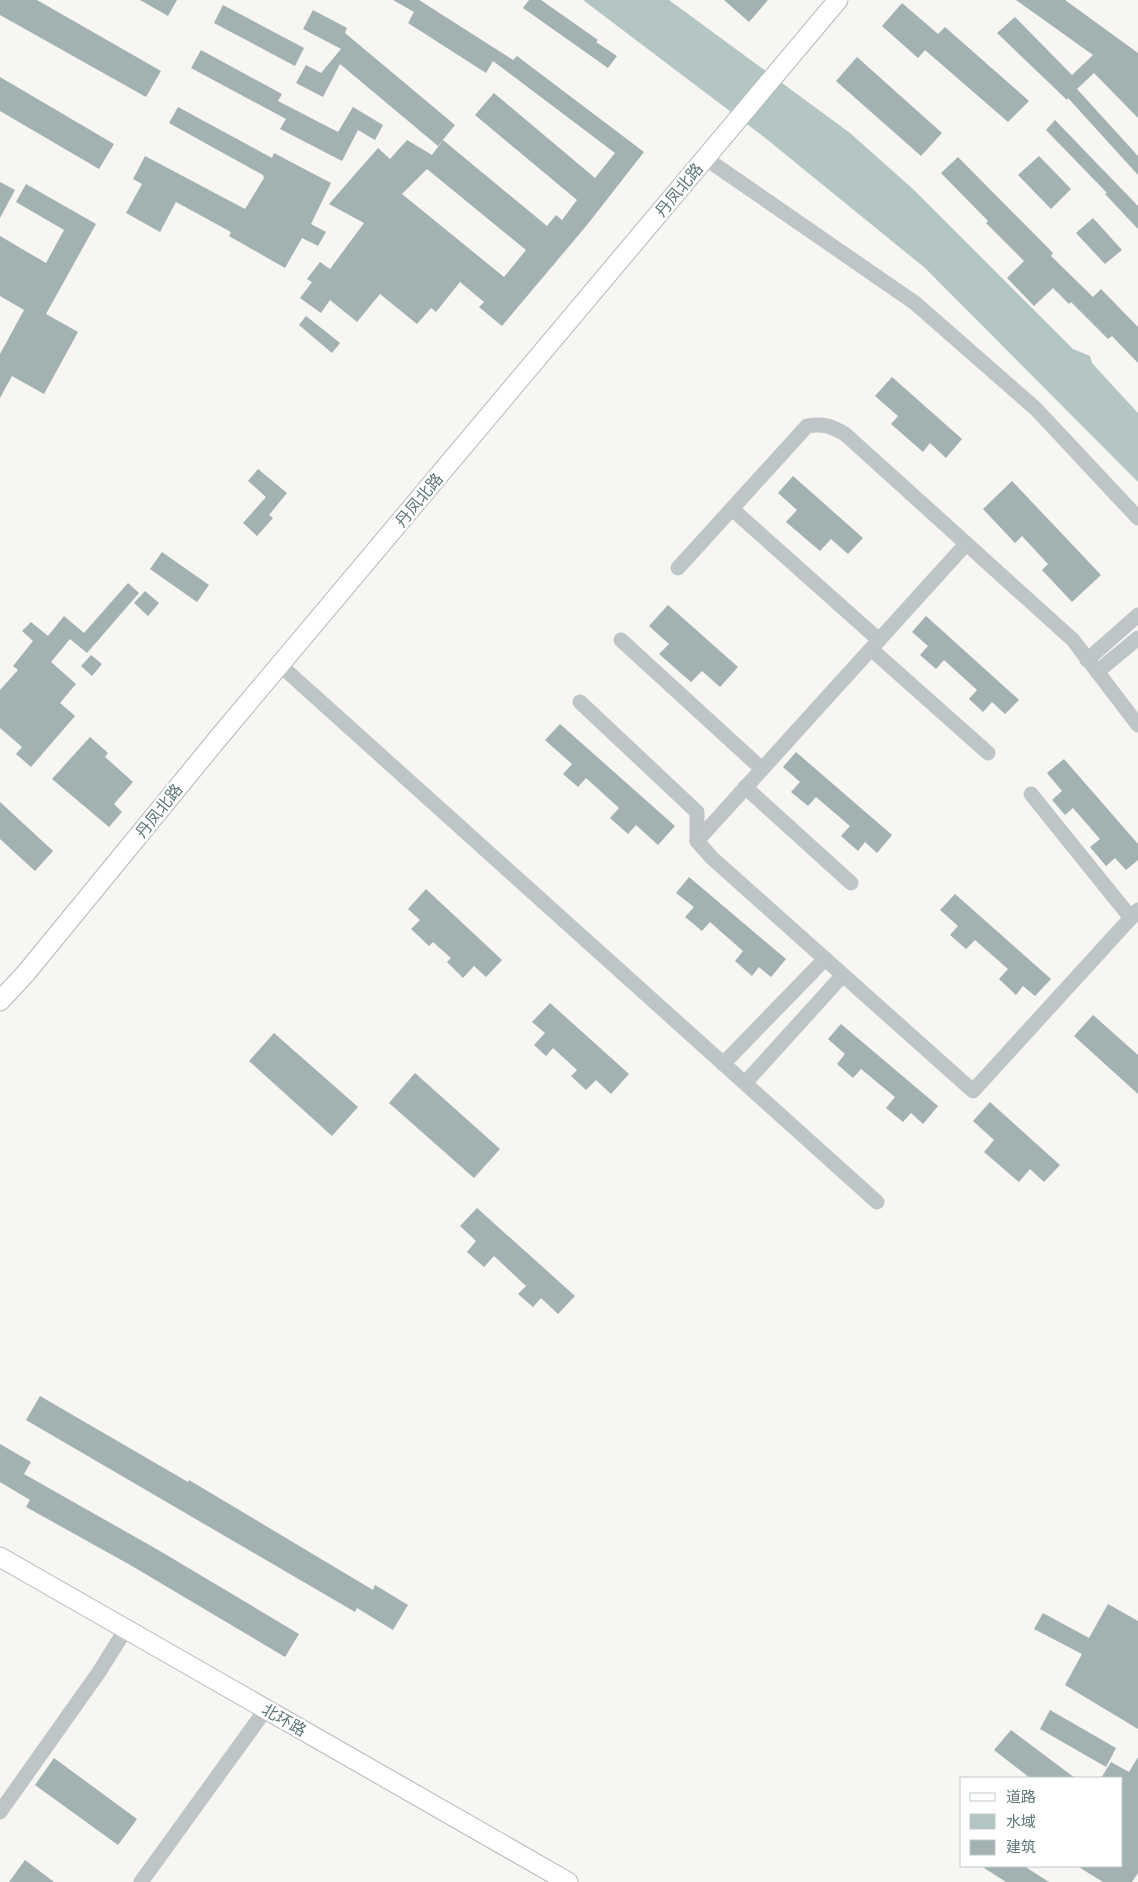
<svg xmlns="http://www.w3.org/2000/svg" width="1138" height="1882" font-family="Poppins,'Noto Sans SC',sans-serif">
	<rect width="100%" height="100%" fill="#f7f6f3"/>
	<polygon fill="#b3c6c4" points="583,0 669,0 850,133 914,190 1073,349 1090,356 1092,363 1138,413 1138,482 925,268 764,137"/>
	<g fill="#a2b1b2" fill-rule="evenodd">
		<polygon points="0,0 37,0 161,71 146,97 0,15"/>
		<polygon points="140,0 177,0 168,16"/>
		<path d="M 393,0 L 419,0 L 513,60 L 517,56 L 644,152 L 587,225 L 502,326 L 479,307 L 484,302 L 460,282 L 436,312 L 431,308 L 417,324 L 380,294 L 357,322 L 330,300 L 321,313 L 300,298 L 312,282 L 307,279 L 320,262 L 330,269 L 364,223 L 329,204 L 378,148 L 390,159 L 407,140 L 432,155 L 443,140 L 547,226 L 556,215 L 562,220 L 577,200 L 475,115 L 494,93 L 595,178 L 615,153 L 493,61 L 486,73 L 408,23 L 414,12 ZM 427,169 L 526,250 L 504,277 L 402,194 Z"/>
		<polygon points="529,0 541,0 598,40 596,42 617,56 608,68 523,8"/>
		<polygon points="724,0 768,0 749,22"/>
		<polygon points="1016,0 1065,0 1138,53 1138,118 1094,73 1077,89 1138,156 1138,175 1068,98 1067,100 997,33 1015,17 1072,75 1093,55"/>
		<polygon points="902,3 938,34 945,27 1029,101 1008,122 925,50 918,58 882,26"/>
		<polygon points="223,5 304,48 295,66 214,23"/>
		<polygon points="313,10 347,28 345,33 455,125 438,146 340,64 323,97 296,83 306,65 321,73 341,49 303,29"/>
		<polygon points="201,50 282,94 278,101 338,132 353,107 383,125 375,140 358,130 342,161 280,129 286,119 191,68"/>
		<polygon points="857,57 942,133 921,156 836,81"/>
		<polygon points="0,77 114,144 99,169 0,111"/>
		<polygon points="178,107 272,158 274,153 331,183 311,224 326,232 318,246 302,238 285,268 229,236 231,232 176,202 160,232 126,213 142,184 133,179 145,156 245,209 264,178 263,175 169,123"/>
		<polygon points="1055,120 1138,206 1138,229 1105,194 1107,193 1046,130"/>
		<polygon points="1039,156 1071,189 1051,209 1018,175"/>
		<polygon points="958,157 1053,253 1051,256 1093,297 1101,289 1138,327 1138,363 1112,336 1108,339 1071,302 1069,304 1053,288 1034,306 1007,278 1024,261 986,223 988,221 941,173"/>
		<polygon points="0,182 15,190 0,218"/>
		<polygon points="26,184 96,224 46,314 78,332 44,394 12,376 0,398 0,354 24,310 0,296 0,236 46,263 64,230 16,202"/>
		<polygon points="1093,218 1122,250 1105,264 1076,233"/>
		<polygon points="306,316 340,343 332,353 299,325"/>
		<polygon points="892,377 962,439 946,458 930,443 923,452 891,424 898,416 875,396"/>
		<polygon points="258,469 287,493 269,515 273,518 257,536 243,523 266,497 248,481"/>
		<polygon points="793,476 863,538 848,554 831,539 820,551 786,522 797,510 778,493"/>
		<polygon points="1012,481 1101,575 1072,602 1042,570 1048,564 1022,536 1015,543 983,509"/>
		<polygon points="162,552 209,585 197,602 150,569"/>
		<polygon points="128,583 139,593 87,653 70,639 51,662 76,684 60,703 75,716 31,767 16,754 22,747 0,728 0,690 18,670 13,666 33,641 22,631 31,622 48,636 64,616 84,633"/>
		<polygon points="145,591 159,603 148,616 134,603"/>
		<polygon points="668,605 738,667 720,687 702,671 691,682 659,654 669,644 649,626"/>
		<polygon points="926,616 1019,700 1005,714 992,702 983,712 969,699 977,690 944,660 936,669 920,655 928,646 912,632"/>
		<polygon points="91,655 102,664 92,676 81,666"/>
		<polygon points="560,724 675,826 658,845 636,825 628,834 610,818 619,808 586,778 578,787 563,774 572,764 545,740"/>
		<polygon points="90,737 108,753 105,757 133,782 114,804 122,812 109,827 52,779"/>
		<polygon points="796,752 892,835 877,853 865,842 858,851 841,836 850,826 816,797 808,806 791,792 800,782 783,767"/>
		<polygon points="1064,759 1138,844 1138,860 1126,870 1115,858 1106,866 1090,847 1100,839 1073,808 1065,815 1052,800 1062,791 1047,773"/>
		<polygon points="0,802 53,851 35,871 0,839"/>
		<polygon points="689,877 786,959 771,977 759,967 752,976 735,961 743,951 710,922 702,931 685,917 694,907 676,893"/>
		<polygon points="426,889 502,960 486,977 474,966 463,978 447,962 451,958 433,942 429,946 411,929 420,920 408,909"/>
		<polygon points="955,894 1051,979 1035,996 1023,986 1016,995 999,979 1008,969 975,940 966,949 950,935 958,926 940,910"/>
		<polygon points="550,1003 629,1074 611,1094 596,1080 586,1090 571,1076 577,1070 553,1048 546,1056 534,1045 545,1033 532,1022"/>
		<polygon points="1093,1015 1138,1055 1138,1094 1074,1036"/>
		<polygon points="841,1024 938,1106 923,1124 911,1113 903,1122 886,1108 895,1097 861,1069 853,1078 837,1064 845,1054 828,1039"/>
		<polygon points="274,1033 358,1107 332,1136 249,1061"/>
		<polygon points="415,1073 500,1149 474,1178 389,1103"/>
		<polygon points="990,1102 1060,1165 1044,1182 1030,1169 1019,1182 984,1152 994,1140 973,1121"/>
		<polygon points="477,1208 575,1296 558,1314 541,1298 533,1307 518,1294 526,1286 494,1256 484,1267 467,1252 476,1241 460,1226"/>
		<polygon points="40,1396 188,1482 189,1480 373,1590 375,1585 408,1605 393,1630 357,1608 355,1612 26,1420"/>
		<polygon points="0,1444 31,1462 24,1474 160,1551 299,1634 285,1657 132,1566 26,1507 30,1500 0,1482"/>
		<polygon points="1108,1604 1138,1621 1138,1729 1065,1685 1082,1654 1034,1629 1043,1613 1089,1638"/>
		<polygon points="1050,1710 1116,1748 1106,1767 1040,1729"/>
		<polygon points="1011,1730 1075,1778 1030,1778 994,1750"/>
		<polygon points="1138,1757 1138,1873 1132,1882 1103,1882 1077,1866 1122,1866 1122,1778 1101,1778 1111,1762 1129,1772"/>
		<polygon points="54,1758 137,1819 118,1845 35,1785"/>
		<polygon points="25,1860 54,1882 9,1882"/>
		<polygon points="981,1866 1024,1866 1049,1882 1006,1882"/>
	</g>
	<g fill="none" stroke-linecap="round" stroke-linejoin="round">
		<defs>
			<g id="major">
				<polyline points="0,1001 26,973 220,736 838,0"/>
				<polyline points="0,1557 568,1882"/>
			</g>
		</defs>
		<use href="#major" stroke="#b1b9ba" stroke-width="21"/>
		<g stroke="#bdc5c6" stroke-width="15">
			<polyline points="705,158 915,303 1036,409 1138,518"/>
			<polyline points="732,509 879,640"/>
			<path d="M 678,568 L 807,426 C 823,423 831,426 845,434 L 1073,640 L 1138,725"/>
			<polyline points="621,640 762,769"/>
			<polyline points="871,649 988,753"/>
			<polyline points="1087,660 1138,615"/>
			<polyline points="280,665 877,1202"/>
			<polyline points="1097,672 1138,638"/>
			<polyline points="580,702 697,812 697,841 712,858 973,1091 1138,910"/>
			<polyline points="745,787 851,883"/>
			<polyline points="1031,794 1131,918"/>
			<polyline points="697,841 966,544"/>
			<polyline points="723,1064 825,959"/>
			<polyline points="745,1083 843,975"/>
			<polyline points="0,1812 99,1672 126,1629"/>
			<polyline points="141,1882 266,1709"/>
		</g>
		<use href="#major" stroke="#fff" stroke-width="19"/>
	</g>
	<g text-anchor="middle" dominant-baseline="central" stroke-width="5" stroke-linejoin="round" paint-order="stroke">
		<g font-size="16" fill="#5e7779" stroke="#fff">
			<text transform="translate(679 190) rotate(-50)">丹凤北路</text>
			<text transform="translate(419 500) rotate(-50)">丹凤北路</text>
			<text transform="translate(159 811) rotate(-51)">丹凤北路</text>
			<text transform="translate(284 1720) rotate(30)">北环路</text>
		</g>
	</g>
	<rect x="960" y="1777" width="162" height="90" fill="#ffffff" stroke="#bfc9c9"/>
	<rect x="970" y="1793" width="25" height="8" fill="#ffffff" stroke="#bfc9c9"/>
	<text x="1006" y="1802" font-size="15" fill="#5e7779">道路</text>
	<rect x="970" y="1814" width="25" height="15" fill="#b3c6c4" stroke="#bfc9c9"/>
	<text x="1006" y="1827" font-size="15" fill="#5e7779">水域</text>
	<rect x="970" y="1840" width="25" height="15" fill="#a2b1b2" stroke="#bfc9c9"/>
	<text x="1006" y="1852" font-size="15" fill="#5e7779">建筑</text>
</svg>
